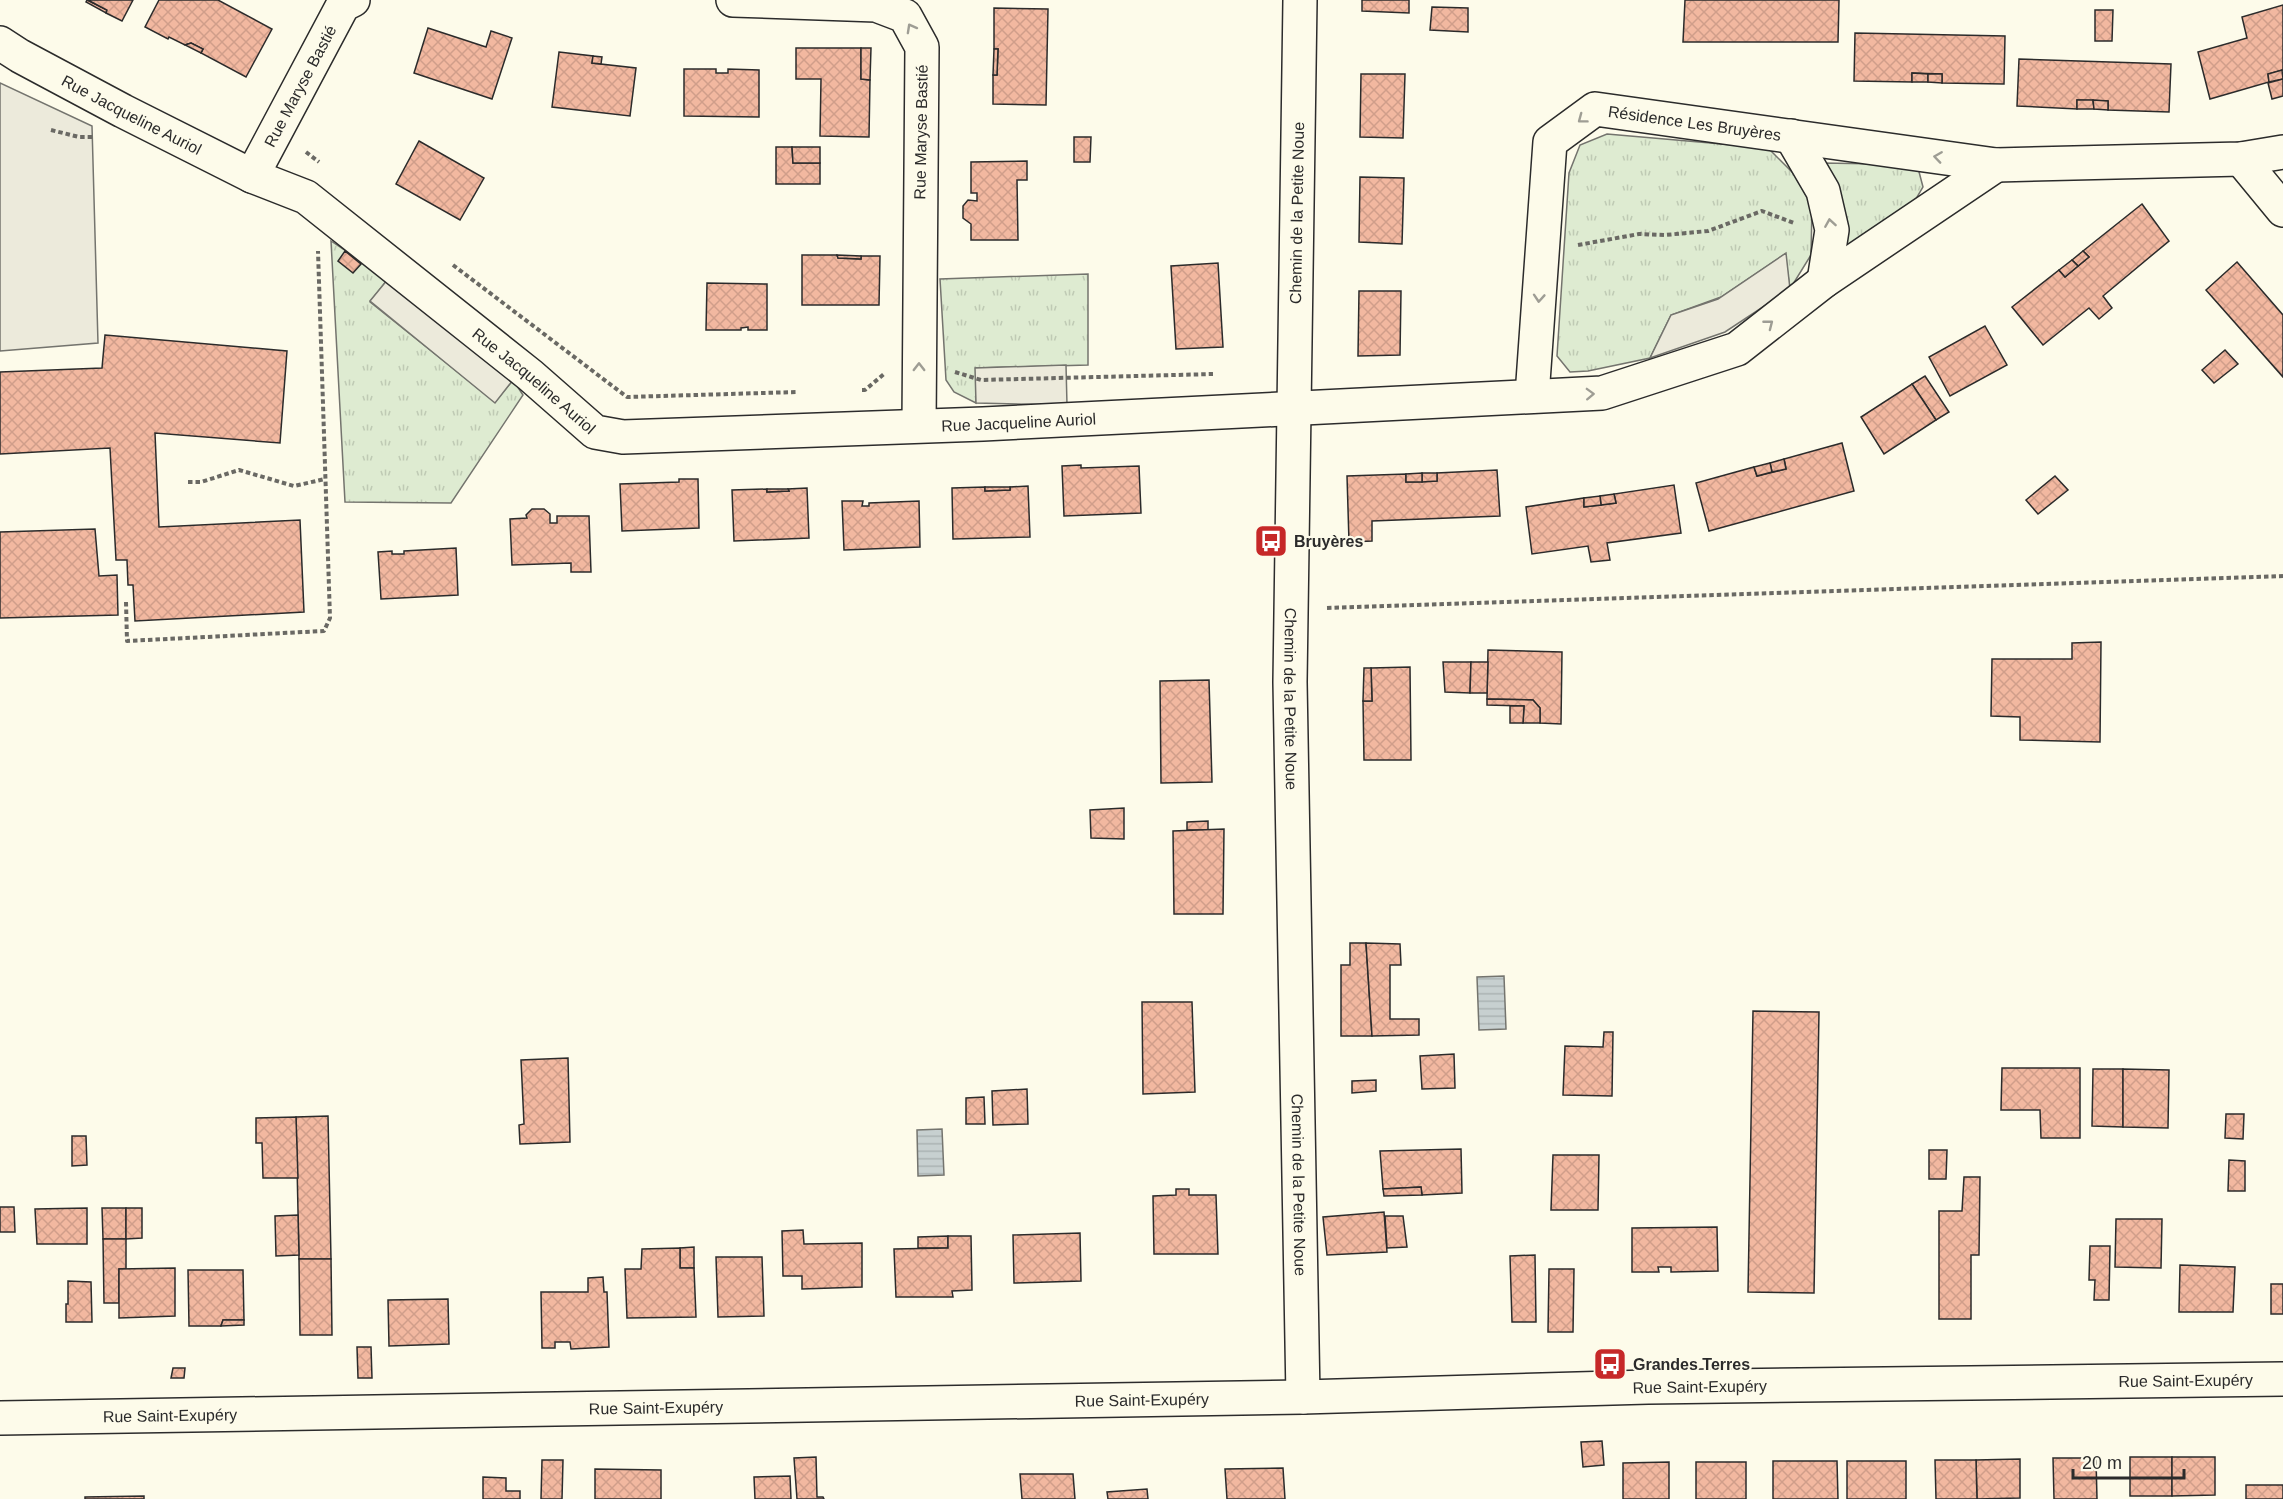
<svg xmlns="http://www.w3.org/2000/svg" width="2283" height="1499" font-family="Arial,sans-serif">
	<defs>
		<pattern id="grass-tufts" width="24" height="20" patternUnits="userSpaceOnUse" patternTransform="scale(1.5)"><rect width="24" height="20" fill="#deebd1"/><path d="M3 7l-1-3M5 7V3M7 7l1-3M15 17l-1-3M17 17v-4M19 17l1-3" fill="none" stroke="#bfcab4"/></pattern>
		<pattern id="water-rules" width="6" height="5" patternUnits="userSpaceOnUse" patternTransform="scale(1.5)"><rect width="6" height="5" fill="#c7d0d0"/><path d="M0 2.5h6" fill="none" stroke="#abb3b3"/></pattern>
		<pattern id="building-cross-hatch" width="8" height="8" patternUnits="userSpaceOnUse" patternTransform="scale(1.5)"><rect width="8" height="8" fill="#f2b8a0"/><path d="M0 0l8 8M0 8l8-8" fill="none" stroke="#d09e8a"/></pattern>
	</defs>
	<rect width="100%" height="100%" fill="#fdfbea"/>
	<g fill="url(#grass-tufts)" stroke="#74746e" stroke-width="1.5">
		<polygon points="1607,134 1768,148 1794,174 1812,206 1811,255 1790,289 1785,254 1721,297 1671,315 1650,358 1588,371 1570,372 1557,356 1569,173 1580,145"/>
		<polygon points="1822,163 1880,164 1918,168 1923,187 1913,204 1844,250"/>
		<polygon points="331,241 388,279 370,302 495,402 513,380 523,395 451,503 345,502"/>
		<polygon points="1088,274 1088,365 976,368 976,403 954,392 946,380 940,279"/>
	</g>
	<g fill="#eceadb" stroke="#74746e" stroke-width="1.5">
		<polygon points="0,83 92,126 98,343 0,351"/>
		<polygon points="1786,253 1790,289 1725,332 1650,358 1671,315 1718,299"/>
		<polygon points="388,279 513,380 495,403 370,301"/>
		<polygon points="1066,365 1067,405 976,403 975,368"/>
	</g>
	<g fill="url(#water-rules)" stroke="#74746e" stroke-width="1.5">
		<polygon points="1504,976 1506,1029 1479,1030 1477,977"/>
		<polygon points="942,1129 944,1175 918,1176 917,1130"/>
	</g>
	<g fill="url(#building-cross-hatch)" stroke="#2b2b2b" stroke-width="1.5">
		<polygon points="87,0 107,10 106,13 86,2"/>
		<polygon points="88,0 133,0 122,21 106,13 107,10"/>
		<polygon points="159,0 218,0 272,29 246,77 201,53 203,49 191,43 185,45 169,37 168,39 145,27"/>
		<polygon points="1362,0 1409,0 1409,13 1362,11"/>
		<polygon points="1685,0 1839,0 1838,42 1683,42"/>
		<polygon points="2283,5 2283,70 2268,74 2269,82 2210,99 2198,52 2247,38 2242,17"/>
		<polygon points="1432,7 1468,8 1468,32 1430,30"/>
		<polygon points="994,8 1048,9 1046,105 993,104 993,75 997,75 998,49 994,49"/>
		<polygon points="2095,10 2113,10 2112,41 2095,41"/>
		<polygon points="428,28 486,47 491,31 512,38 492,99 414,73"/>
		<polygon points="1855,33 2005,36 2004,84 1942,83 1942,74 1912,73 1912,82 1854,81"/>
		<polygon points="191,43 203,49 201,53 185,45"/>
		<polygon points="796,48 861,48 861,79 870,80 869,137 820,136 821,79 796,79"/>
		<polygon points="861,48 871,48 870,80 861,79"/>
		<polygon points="994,49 998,49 997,75 993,75"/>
		<polygon points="559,52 593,56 592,63 636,68 630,116 552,107"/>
		<polygon points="593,56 602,57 601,64 592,63"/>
		<polygon points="2019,59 2171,64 2169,112 2108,110 2108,101 2077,100 2077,109 2017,106"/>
		<polygon points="684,69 716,69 716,73 728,73 728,69 759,70 759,117 684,116"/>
		<polygon points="2282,70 2283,79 2269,82 2268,74"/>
		<polygon points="1912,73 1928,74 1928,82 1912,82"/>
		<polygon points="1361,74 1405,74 1403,138 1360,137"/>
		<polygon points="1928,74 1942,74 1942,83 1928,82"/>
		<polygon points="2283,79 2283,96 2272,99 2268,83"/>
		<polygon points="2077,100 2093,100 2094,109 2077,109"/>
		<polygon points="2093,100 2108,101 2108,110 2094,109"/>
		<polygon points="1074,137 1091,137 1090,162 1074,162"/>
		<polygon points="419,141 484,178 460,220 396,184"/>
		<polygon points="776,147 792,147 793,163 820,163 820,184 776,184"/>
		<polygon points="792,147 820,147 820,163 793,163"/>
		<polygon points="1027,161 1027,180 1017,180 1018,240 971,240 971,224 963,218 963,206 968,200 977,201 977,193 971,193 971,162"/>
		<polygon points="1360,177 1404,178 1402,244 1359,242"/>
		<polygon points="2142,204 2169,241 2103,296 2112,308 2099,319 2089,308 2043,345 2012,307 2059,270 2065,277 2089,257 2083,251"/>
		<polygon points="345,251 361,264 353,273 338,261"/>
		<polygon points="2083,251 2089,257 2078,266 2072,260"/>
		<polygon points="802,255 837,255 838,258 861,259 861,256 880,256 879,305 802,305"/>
		<polygon points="837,255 861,256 861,259 838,258"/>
		<polygon points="2072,260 2078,266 2065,277 2059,270"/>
		<polygon points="2237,262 2283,315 2283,377 2206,290"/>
		<polygon points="1218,263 1223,347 1176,349 1171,266"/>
		<polygon points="707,283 767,284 767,330 748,330 748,327 741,328 741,330 706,330"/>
		<polygon points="1359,291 1401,291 1400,355 1358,356"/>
		<polygon points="1985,326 2007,365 1950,396 1929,357"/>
		<polygon points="105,335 287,351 280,443 155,433 159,527 300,520 304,612 135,621 133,585 128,585 127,560 116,560 110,448 0,454 0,372 102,368"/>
		<polygon points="2225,350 2238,364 2214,383 2202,370"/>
		<polygon points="1925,376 1949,412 1936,420 1912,384"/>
		<polygon points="1912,384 1936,420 1884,454 1861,417"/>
		<polygon points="1842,443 1854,491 1709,531 1696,483 1754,467 1757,476 1786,469 1784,459"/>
		<polygon points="1784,459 1786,469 1772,472 1770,463"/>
		<polygon points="1770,463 1772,472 1757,476 1754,467"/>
		<polygon points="1081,465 1081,468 1139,466 1141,513 1064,516 1062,466"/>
		<polygon points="1497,470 1500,516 1372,521 1372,541 1349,542 1347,476 1406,474 1406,482 1437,481 1437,473"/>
		<polygon points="1422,473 1437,473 1437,481 1422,482"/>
		<polygon points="1422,473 1422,482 1406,482 1406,474"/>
		<polygon points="2055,476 2068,490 2038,514 2026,500"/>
		<polygon points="679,479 698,479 699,528 622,531 620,484 679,482"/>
		<polygon points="1674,485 1681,533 1607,543 1610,560 1591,562 1588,546 1532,554 1526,507 1584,498 1584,507 1616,503 1614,494"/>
		<polygon points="1028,486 1030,537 953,539 952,488 985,487 985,491 1010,490 1010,487"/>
		<polygon points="985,487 1010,487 1010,490 985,491"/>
		<polygon points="807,488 809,538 734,541 732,490 767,489 767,492 789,491 788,489"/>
		<polygon points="767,489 788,489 789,491 767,492"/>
		<polygon points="1614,494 1616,503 1601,505 1600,496"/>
		<polygon points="1600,496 1601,505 1584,507 1584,498"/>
		<polygon points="842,501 863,501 862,506 869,506 869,503 919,501 920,547 844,550"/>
		<polygon points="532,509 544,509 550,514 550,523 557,523 557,516 589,516 591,572 571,572 571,563 512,565 510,519 527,518 526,515"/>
		<polygon points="95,529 99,576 117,575 118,615 0,618 0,532"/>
		<polygon points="456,548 458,595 381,599 378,552 392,551 392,554 404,554 404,551"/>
		<polygon points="2101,642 2100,742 2020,740 2020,717 1991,716 1992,659 2072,659 2072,643"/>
		<polygon points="1488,650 1562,652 1561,724 1540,723 1540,708 1533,700 1487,699"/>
		<polygon points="1443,662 1471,662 1470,693 1445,692"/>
		<polygon points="1471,662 1488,662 1487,693 1470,693"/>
		<polygon points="1410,667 1411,760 1364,760 1363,701 1372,701 1371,668"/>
		<polygon points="1364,668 1371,668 1372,701 1363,701"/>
		<polygon points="1209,680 1212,782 1161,783 1160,681"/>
		<polygon points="1487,699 1533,700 1540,708 1540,723 1523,723 1524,706 1487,705"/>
		<polygon points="1510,706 1524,706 1523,723 1510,723"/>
		<polygon points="1124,808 1124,839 1091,838 1090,810"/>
		<polygon points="1208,821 1208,830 1187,830 1187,822"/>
		<polygon points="1224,829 1223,914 1174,914 1173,831"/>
		<polygon points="1350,943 1366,943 1372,1036 1341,1036 1341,965 1350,965"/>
		<polygon points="1366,943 1400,944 1401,965 1390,965 1390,1019 1419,1019 1419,1035 1372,1036"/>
		<polygon points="1142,1002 1192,1002 1195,1092 1143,1094"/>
		<polygon points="1753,1011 1819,1012 1814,1293 1748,1292"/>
		<polygon points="1604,1032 1613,1032 1612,1096 1563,1095 1565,1046 1603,1047"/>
		<polygon points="1454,1054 1455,1088 1422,1089 1420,1056"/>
		<polygon points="568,1058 570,1142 520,1144 519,1125 524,1124 521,1060"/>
		<polygon points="2002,1068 2080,1068 2080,1138 2041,1138 2040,1110 2001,1110"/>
		<polygon points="2093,1069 2123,1069 2123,1127 2092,1126"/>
		<polygon points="2123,1069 2169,1070 2168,1128 2123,1127"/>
		<polygon points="1376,1080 1376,1091 1352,1093 1352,1081"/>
		<polygon points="1027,1089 1028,1124 993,1125 992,1091"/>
		<polygon points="984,1097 985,1124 966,1124 966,1098"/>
		<polygon points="2226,1114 2244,1114 2243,1139 2225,1138"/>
		<polygon points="328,1116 331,1259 299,1259 296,1117"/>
		<polygon points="296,1117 298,1178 263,1178 262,1143 256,1143 256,1118"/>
		<polygon points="72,1136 86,1136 87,1165 72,1166"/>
		<polygon points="1461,1149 1462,1193 1422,1195 1421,1187 1383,1189 1380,1151"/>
		<polygon points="1929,1150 1947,1150 1946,1179 1929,1179"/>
		<polygon points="1553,1155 1599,1155 1598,1210 1551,1210"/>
		<polygon points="2229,1160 2245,1161 2245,1191 2228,1191"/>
		<polygon points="1964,1177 1980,1177 1979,1255 1971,1255 1971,1319 1939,1319 1939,1211 1962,1211"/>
		<polygon points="1421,1187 1422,1195 1384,1196 1383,1189"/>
		<polygon points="1176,1189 1189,1189 1189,1195 1216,1195 1218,1254 1154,1254 1153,1196 1176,1195"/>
		<polygon points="0,1207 14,1207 15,1232 0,1232"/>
		<polygon points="87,1208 87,1244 37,1244 35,1209"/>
		<polygon points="102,1208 126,1208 126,1239 103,1239"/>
		<polygon points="126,1208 142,1208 142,1238 126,1239"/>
		<polygon points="1384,1212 1387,1252 1327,1255 1323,1217"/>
		<polygon points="298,1215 299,1255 276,1256 275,1216"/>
		<polygon points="1385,1216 1403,1216 1407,1247 1387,1248"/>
		<polygon points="2116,1219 2162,1219 2161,1268 2115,1267"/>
		<polygon points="1717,1227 1718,1271 1671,1272 1671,1267 1658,1267 1659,1272 1632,1272 1632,1228"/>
		<polygon points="803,1230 804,1244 862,1243 862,1287 802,1289 802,1276 783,1276 782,1231"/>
		<polygon points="1080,1233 1081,1281 1014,1283 1013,1235"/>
		<polygon points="948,1236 948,1248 918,1248 918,1237"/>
		<polygon points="948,1236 971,1236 972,1290 952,1291 953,1297 896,1297 894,1249 948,1248"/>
		<polygon points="103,1239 126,1239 126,1269 119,1269 119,1303 104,1303"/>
		<polygon points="2090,1246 2110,1246 2109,1300 2094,1300 2095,1280 2089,1280"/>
		<polygon points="694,1247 694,1268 680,1268 680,1248"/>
		<polygon points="680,1248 680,1268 694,1268 696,1317 627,1318 625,1269 641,1269 642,1249"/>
		<polygon points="1535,1255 1536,1322 1512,1322 1510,1256"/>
		<polygon points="716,1257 762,1257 764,1316 718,1317"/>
		<polygon points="299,1259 331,1259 332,1335 300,1335"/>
		<polygon points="2180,1265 2235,1267 2233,1312 2179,1312"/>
		<polygon points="175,1268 175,1316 119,1318 119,1269"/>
		<polygon points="1549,1269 1574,1269 1573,1332 1548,1332"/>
		<polygon points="188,1270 243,1270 244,1320 223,1320 221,1326 189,1326"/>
		<polygon points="603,1277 604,1292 607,1292 609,1347 571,1349 570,1342 555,1342 555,1348 542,1348 541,1292 588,1292 588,1278"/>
		<polygon points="68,1281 91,1282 92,1322 66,1322 66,1304 68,1304"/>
		<rect x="2271" y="1284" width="12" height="30"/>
		<polygon points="448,1299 449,1344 389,1346 388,1300"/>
		<polygon points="223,1320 244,1320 244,1325 221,1326"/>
		<polygon points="357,1347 371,1347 372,1378 358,1378"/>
		<polygon points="173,1368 185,1368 184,1378 171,1378"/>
		<polygon points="1602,1441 1604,1465 1583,1467 1581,1442"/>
		<polygon points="816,1457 817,1497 823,1497 824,1499 797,1499 794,1458"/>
		<rect x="2130" y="1457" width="42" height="39"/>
		<polygon points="2172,1457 2215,1457 2215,1495 2172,1496"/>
		<polygon points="2053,1458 2096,1458 2097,1499 2054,1499"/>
		<polygon points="2020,1459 2020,1498 1977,1499 1976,1460"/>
		<polygon points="542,1460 563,1460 562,1499 541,1499"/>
		<polygon points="1935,1460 1976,1460 1977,1499 1936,1499"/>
		<polygon points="1773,1461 1837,1461 1838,1499 1773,1499"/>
		<rect x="1847" y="1461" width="59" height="38"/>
		<polygon points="1669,1462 1669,1499 1623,1499 1623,1463"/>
		<rect x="1696" y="1462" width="50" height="37"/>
		<polygon points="1283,1468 1285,1499 1227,1499 1225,1469"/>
		<polygon points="595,1469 661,1470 661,1499 595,1499"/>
		<polygon points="1020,1474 1073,1474 1075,1499 1022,1499"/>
		<polygon points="790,1476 791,1499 755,1499 754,1477"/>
		<polygon points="483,1477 506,1478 506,1491 520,1491 520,1499 483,1499"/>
		<rect x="2246" y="1485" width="37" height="14"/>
		<polygon points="1147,1489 1148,1499 1108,1499 1107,1492"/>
		<polygon points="144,1496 144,1499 85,1499 85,1497"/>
	</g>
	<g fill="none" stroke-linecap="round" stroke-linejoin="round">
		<defs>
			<g id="minor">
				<polyline points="733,0 876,5 905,16 922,47 919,425"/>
				<path id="s1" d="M 1300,0 L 1290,682 L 1303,1397"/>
				<path id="s2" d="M 0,43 L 20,56 L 123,111 L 252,176 L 306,197 L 530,375 L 595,432 L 623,437 L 983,424 L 1602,393 L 1737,349 L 1824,281 L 1996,165"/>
				<polyline points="1791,136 1823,191 1832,230 1824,281"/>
				<polyline points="2241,159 2283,210"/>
				<path id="s3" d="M 252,176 L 343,5 L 353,0"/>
				<path id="s4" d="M 1532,396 L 1550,142 L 1595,109 L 1996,165 L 2241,159 L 2283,152"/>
				<path id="s5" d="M 0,1418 L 1303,1397 L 1648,1387 L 2283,1379"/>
			</g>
		</defs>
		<use href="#minor" stroke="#2b2b2b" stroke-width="36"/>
		<g stroke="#6a6964" stroke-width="4" stroke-dasharray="4.5 3" stroke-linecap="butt">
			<polyline points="51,130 79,137 93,137"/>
			<polyline points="306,152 319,162"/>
			<polyline points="1578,245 1639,234 1665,235 1708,231 1762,211 1794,223"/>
			<polyline points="453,265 627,397 797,392"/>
			<polyline points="955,372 981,380 1213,374"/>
			<polyline points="862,390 865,390 884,374"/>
			<polyline points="188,482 201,482 239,470 294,486 325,479"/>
			<polyline points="126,602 127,641 324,631 330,618 318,251"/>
			<polyline points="1327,608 2283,576"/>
		</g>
		<use href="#minor" stroke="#fdfbea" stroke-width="33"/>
	</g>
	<defs><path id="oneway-chevron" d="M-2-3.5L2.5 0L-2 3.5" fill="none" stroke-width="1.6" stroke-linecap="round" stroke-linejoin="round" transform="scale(1.5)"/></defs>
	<g stroke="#9e9d94">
		<use href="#oneway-chevron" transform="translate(911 28) rotate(-119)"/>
		<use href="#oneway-chevron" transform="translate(1582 119) rotate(143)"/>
		<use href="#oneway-chevron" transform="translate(1938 157) rotate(-172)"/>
		<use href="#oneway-chevron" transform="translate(1830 223) rotate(-99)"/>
		<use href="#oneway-chevron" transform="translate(1539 298) rotate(94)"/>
		<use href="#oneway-chevron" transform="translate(1769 324) rotate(-38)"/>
		<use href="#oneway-chevron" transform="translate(919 367) rotate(-90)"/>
		<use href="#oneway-chevron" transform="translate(1590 394) rotate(-2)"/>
	</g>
	<defs>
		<symbol id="bus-square" viewBox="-11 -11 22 22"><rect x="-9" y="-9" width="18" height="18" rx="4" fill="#c62828" stroke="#fdfbea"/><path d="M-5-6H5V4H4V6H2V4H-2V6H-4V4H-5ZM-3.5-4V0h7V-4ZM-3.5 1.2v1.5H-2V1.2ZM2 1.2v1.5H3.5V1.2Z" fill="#fff"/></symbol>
	</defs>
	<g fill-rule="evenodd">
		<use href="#bus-square" x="1252" y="522" width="38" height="38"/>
		<use href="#bus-square" x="1591" y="1345" width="38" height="38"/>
	</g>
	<g text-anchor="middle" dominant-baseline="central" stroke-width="4.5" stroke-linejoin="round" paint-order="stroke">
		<g font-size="16" fill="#2b2b2b" stroke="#fdfbea">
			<text stroke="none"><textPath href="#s3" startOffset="102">Rue Maryse Bastié</textPath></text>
			<text stroke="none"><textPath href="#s2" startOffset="150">Rue Jacqueline Auriol</textPath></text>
			<text stroke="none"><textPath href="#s4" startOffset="411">Résidence Les Bruyères</textPath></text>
			<text transform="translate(921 132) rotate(-89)">Rue Maryse Bastié</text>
			<text transform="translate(1297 213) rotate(-89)">Chemin de la Petite Noue</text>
			<text stroke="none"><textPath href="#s2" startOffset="636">Rue Jacqueline Auriol</textPath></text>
			<text stroke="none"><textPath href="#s2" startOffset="1140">Rue Jacqueline Auriol</textPath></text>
			<text stroke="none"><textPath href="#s1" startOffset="699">Chemin de la Petite Noue</textPath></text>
			<text stroke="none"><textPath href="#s1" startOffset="1185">Chemin de la Petite Noue</textPath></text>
			<text stroke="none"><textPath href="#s5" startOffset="2186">Rue Saint-Exupéry</textPath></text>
			<text stroke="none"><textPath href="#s5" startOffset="1700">Rue Saint-Exupéry</textPath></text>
			<text stroke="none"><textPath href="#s5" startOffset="1142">Rue Saint-Exupéry</textPath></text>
			<text stroke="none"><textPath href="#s5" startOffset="656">Rue Saint-Exupéry</textPath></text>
			<text stroke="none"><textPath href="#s5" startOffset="170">Rue Saint-Exupéry</textPath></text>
		</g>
		<g font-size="16" font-weight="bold" fill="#2b2b2b" stroke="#fdfbea" text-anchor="start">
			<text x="1294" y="541">Bruyères</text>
			<text x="1633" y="1364">Grandes Terres</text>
		</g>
	</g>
	<path d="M2073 1469v9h111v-9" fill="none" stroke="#2b2b2b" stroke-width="3"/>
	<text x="2082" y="1469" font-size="18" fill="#2b2b2b" stroke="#fdfbea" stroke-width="4.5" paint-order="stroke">20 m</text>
</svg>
